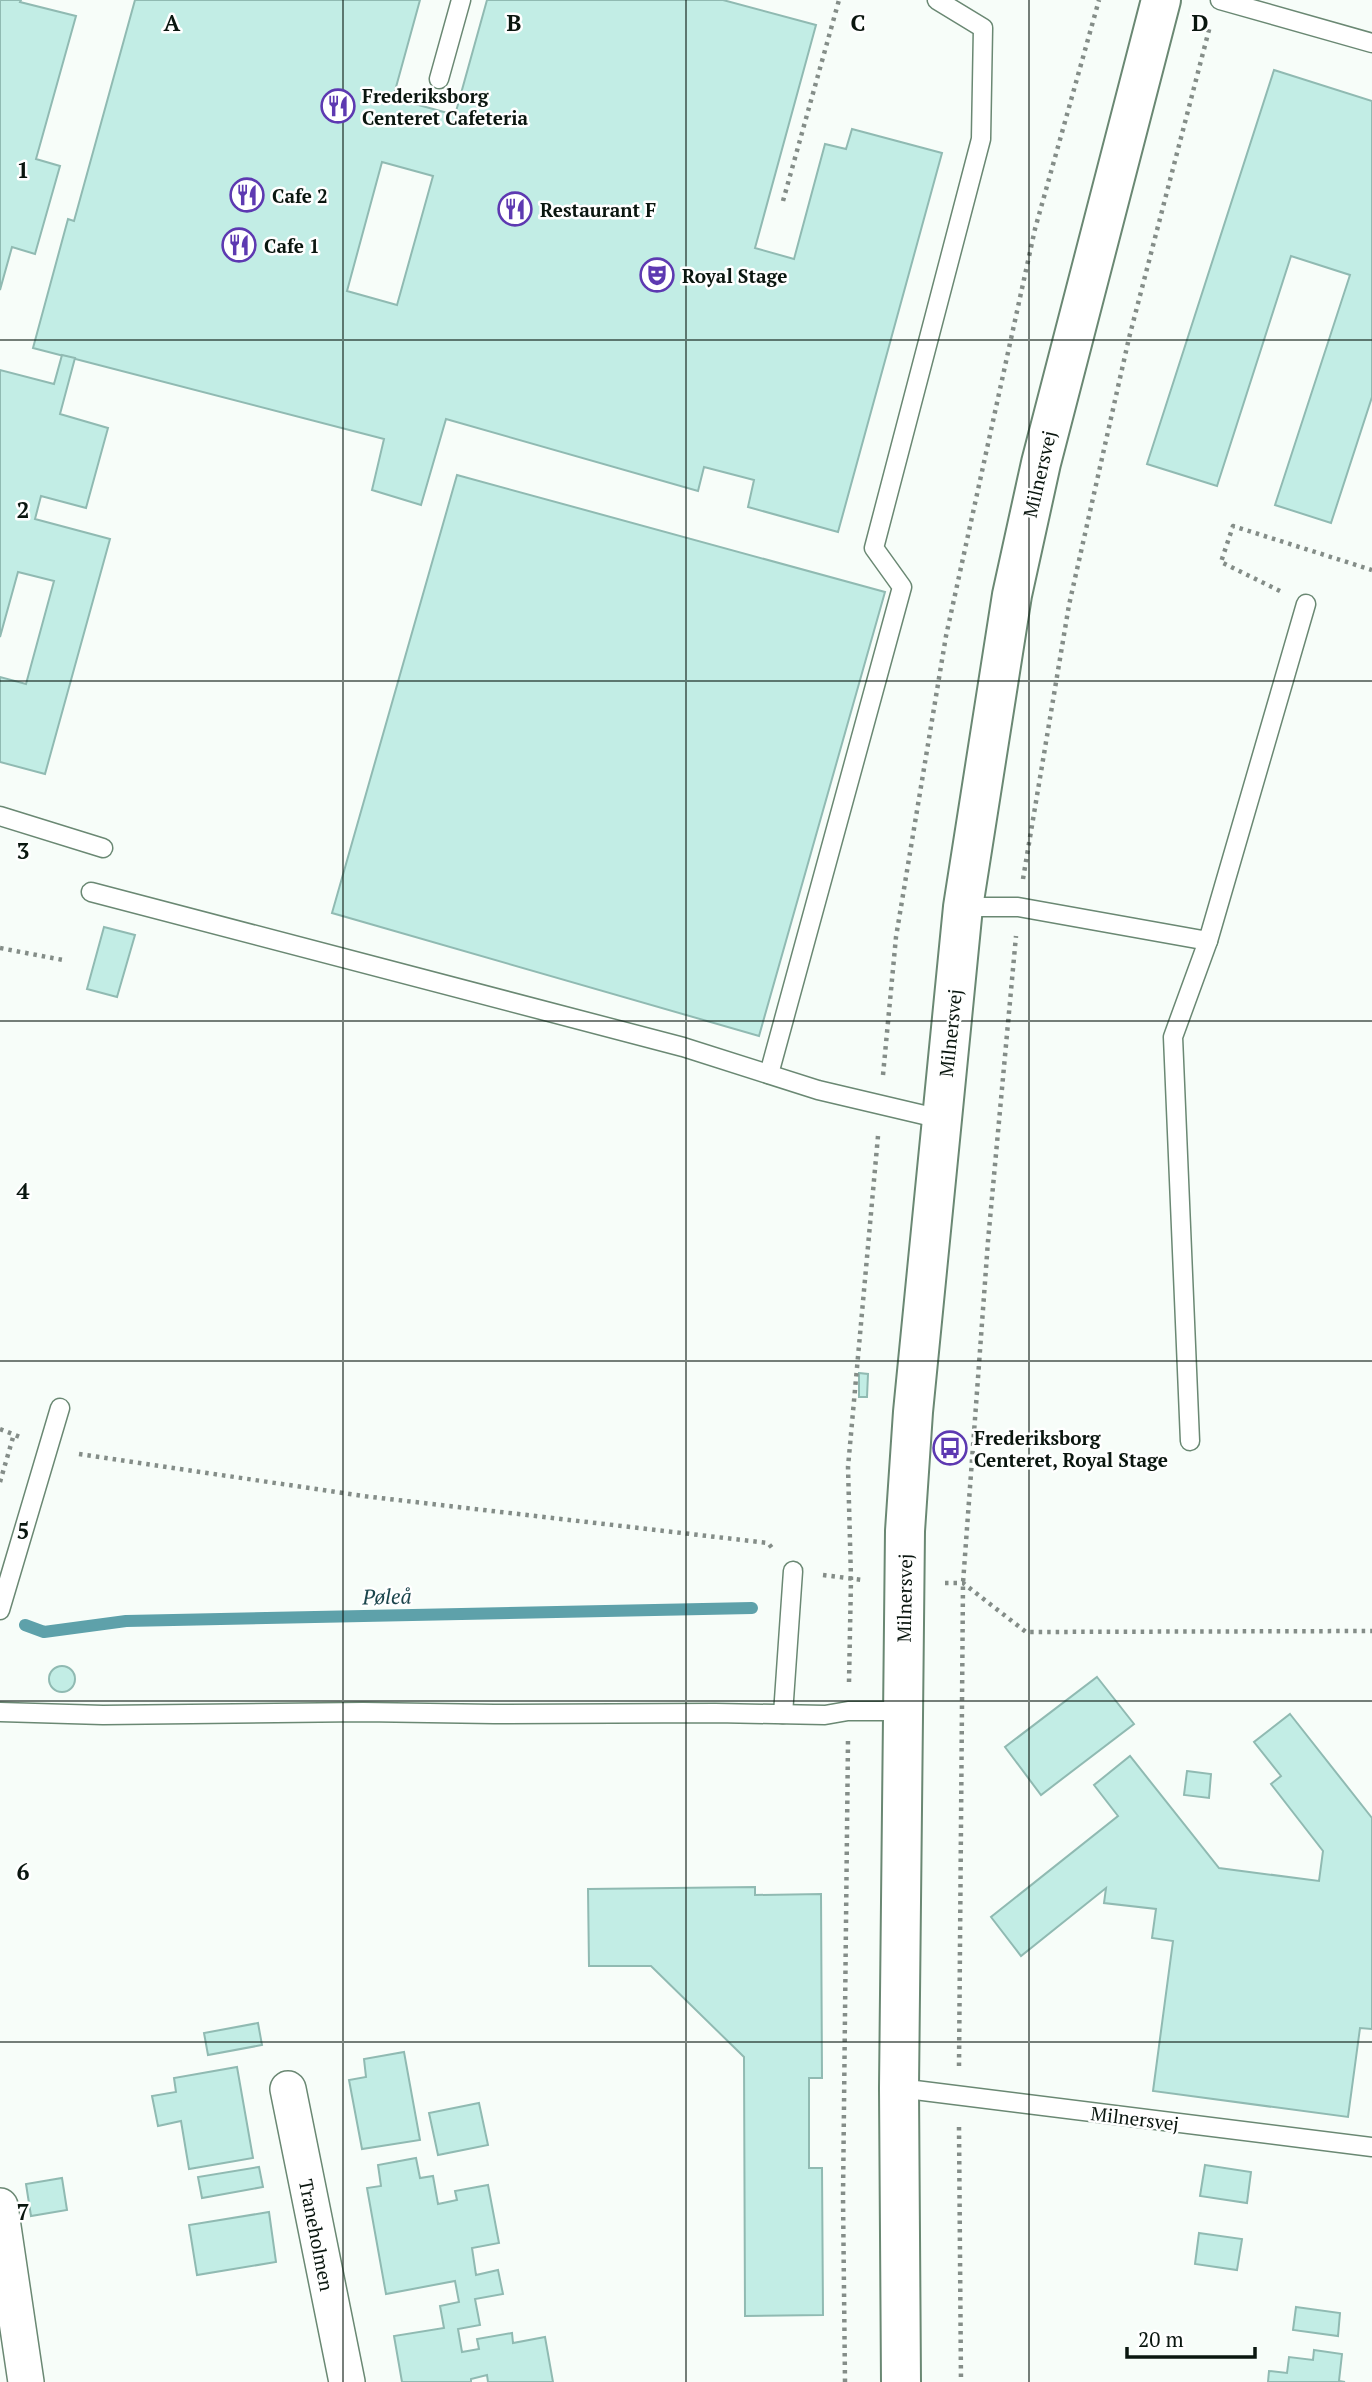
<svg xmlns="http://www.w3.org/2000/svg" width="1372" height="2382" font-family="'PT Serif',serif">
	<rect width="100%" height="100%" fill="#f7fdf9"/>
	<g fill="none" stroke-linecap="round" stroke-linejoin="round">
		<polyline stroke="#5ea1aa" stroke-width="12" points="25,1625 44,1632 126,1621 752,1608"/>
	</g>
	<g fill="#c2ede5" stroke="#90bab2" stroke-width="2" fill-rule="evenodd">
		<polygon points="0,0 21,0 20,2 76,16 36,159 60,166 35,254 12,247 0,290"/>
		<path d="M 135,0 L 420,0 L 393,98 L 455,115 L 487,0 L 723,0 L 816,25 L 755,248 L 794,259 L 825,144 L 846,149 L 852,129 L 942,153 L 838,532 L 748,507 L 754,480 L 704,467 L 698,491 L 446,419 L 421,505 L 372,490 L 384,439 L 33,348 L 68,219 L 74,221 ZM 382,162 L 433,176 L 397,305 L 347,291 Z"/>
		<polygon points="1274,70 1372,101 1372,397 1331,523 1275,505 1350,275 1291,256 1217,486 1147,464"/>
		<polygon points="62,355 75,358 60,414 108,428 86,508 41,496 35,519 110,539 45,774 0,762 0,677 26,684 54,581 18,572 0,637 0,370 54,384"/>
		<polygon points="457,475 885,592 759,1036 332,913"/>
		<polygon points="104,927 135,935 117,997 87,989"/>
		<polygon points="859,1373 868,1374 867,1397 859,1397"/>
		<polygon points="944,1435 954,1435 955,1458 945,1459"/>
		<circle cx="62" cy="1679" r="13"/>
		<polygon points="1097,1677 1134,1724 1041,1795 1005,1747"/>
		<polygon points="1290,1714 1372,1818 1372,2029 1360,2028 1348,2117 1153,2091 1173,1941 1152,1938 1156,1909 1104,1903 1106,1888 1021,1956 991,1917 1118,1816 1094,1785 1130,1756 1219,1868 1319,1881 1323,1851 1271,1784 1281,1776 1254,1742"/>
		<polygon points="1187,1771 1211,1774 1209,1798 1184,1795"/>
		<polygon points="755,1887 755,1895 821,1894 822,2078 809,2078 809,2168 822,2168 823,2315 745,2316 744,2057 651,1966 589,1966 588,1889"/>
		<polygon points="258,2023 262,2045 208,2055 204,2033"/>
		<polygon points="404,2052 420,2140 362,2149 349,2080 366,2077 364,2059"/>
		<polygon points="237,2067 253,2158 189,2169 181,2121 158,2126 152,2096 176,2092 174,2078"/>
		<polygon points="479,2103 488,2145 438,2155 429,2113"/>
		<polygon points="416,2158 420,2178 433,2176 438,2204 457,2200 455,2191 488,2185 499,2243 472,2248 476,2275 498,2270 503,2294 475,2299 480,2325 458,2329 462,2352 479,2349 477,2339 512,2333 513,2343 545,2337 553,2382 488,2382 487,2375 471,2379 471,2382 402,2382 394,2336 444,2328 440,2306 459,2302 455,2281 386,2294 367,2188 381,2186 378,2165"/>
		<polygon points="1205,2165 1251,2172 1247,2203 1200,2196"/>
		<polygon points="259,2167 263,2187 202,2198 198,2177"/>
		<polygon points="62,2178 67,2210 31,2216 26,2184"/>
		<polygon points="269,2212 276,2262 197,2275 189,2225"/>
		<polygon points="1199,2233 1242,2239 1237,2270 1195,2264"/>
		<polygon points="1296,2307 1340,2313 1338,2336 1293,2330"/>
		<polygon points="1314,2350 1342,2354 1339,2381 1345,2382 1268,2382 1269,2371 1287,2373 1289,2357 1313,2360"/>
	</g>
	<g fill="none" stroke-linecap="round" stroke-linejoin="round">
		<defs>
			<g id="lane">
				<polyline points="1220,0 1372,43"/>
				<polyline points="439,79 461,0"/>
				<polyline points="0,816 103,848"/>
				<polyline points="91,892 683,1047 818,1090 941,1119"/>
				<polyline points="963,907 1018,907 1208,941 1306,604"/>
				<polyline points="769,1074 902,587 874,548 981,139 983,28 937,0"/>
				<polyline points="1190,1441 1173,1037 1208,941"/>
				<polyline points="0,1610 60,1408"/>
				<polyline points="0,1712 103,1715 363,1712 494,1714 715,1713 825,1715 848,1711 903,1711"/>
				<polyline points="783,1714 793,1571"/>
				<polyline points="899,2088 1372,2147"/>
			</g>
			<g id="street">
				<polyline points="288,2089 347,2382"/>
				<polyline points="0,2206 26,2382"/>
			</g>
			<polyline id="secondary" points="901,2382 899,2088 905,1531 913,1412 963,907 1012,595 1041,463 1161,0"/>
		</defs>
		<use href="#lane" stroke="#6a8873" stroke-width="21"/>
		<use href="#street" stroke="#6a8873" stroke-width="38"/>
		<use href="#secondary" stroke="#6a8873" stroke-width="42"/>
		<g stroke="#848d88" stroke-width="4.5" stroke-dasharray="3.5 5" stroke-linecap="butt">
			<polyline points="783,201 839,0"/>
			<polyline points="1280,591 1221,562 1233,526 1372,570"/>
			<polyline points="1023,879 1069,605 1129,338 1210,26"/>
			<polyline points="0,948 63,960"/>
			<polyline points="883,1075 896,937 946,636 1035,229 1099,0"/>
			<polyline points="0,1429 20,1437"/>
			<polyline points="79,1454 363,1496 768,1543 772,1548"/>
			<polyline points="0,1482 14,1434"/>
			<polyline points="823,1575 863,1580"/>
			<polyline points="945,1583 963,1583 1026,1632 1372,1631"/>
			<polyline points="849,1682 851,1579 848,1467 878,1136"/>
			<polyline points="959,2066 963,1583 988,1241 1016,936"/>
			<polyline points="959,2127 961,2382"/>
			<polyline points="845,2382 843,2197 848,1740"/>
		</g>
		<use href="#lane" stroke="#fff" stroke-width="18"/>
		<use href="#street" stroke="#fff" stroke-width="35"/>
		<use href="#secondary" stroke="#fff" stroke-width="38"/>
	</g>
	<path fill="none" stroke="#0a160f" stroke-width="2" stroke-opacity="0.55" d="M 343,0 L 343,2382M 686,0 L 686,2382M 1029,0 L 1029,2382M 0,340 L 1372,340M 0,681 L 1372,681M 0,1021 L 1372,1021M 0,1361 L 1372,1361M 0,1701 L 1372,1701M 0,2042 L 1372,2042"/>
	<defs>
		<symbol id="restaurant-ring" viewBox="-11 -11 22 22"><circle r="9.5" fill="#fff" stroke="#5d39b1" stroke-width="1.5"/><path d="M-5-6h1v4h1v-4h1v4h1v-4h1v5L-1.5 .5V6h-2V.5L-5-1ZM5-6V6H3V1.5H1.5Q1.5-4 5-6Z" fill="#5d39b1"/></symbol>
		<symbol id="theatre-ring" viewBox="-11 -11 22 22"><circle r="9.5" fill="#fff" stroke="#5d39b1" stroke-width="1.5"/><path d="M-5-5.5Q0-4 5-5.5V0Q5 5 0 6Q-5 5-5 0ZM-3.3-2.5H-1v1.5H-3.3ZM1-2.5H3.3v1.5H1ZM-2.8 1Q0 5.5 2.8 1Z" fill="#5d39b1"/></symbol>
		<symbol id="bus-ring" viewBox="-11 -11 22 22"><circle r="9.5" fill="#fff" stroke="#5d39b1" stroke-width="1.5"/><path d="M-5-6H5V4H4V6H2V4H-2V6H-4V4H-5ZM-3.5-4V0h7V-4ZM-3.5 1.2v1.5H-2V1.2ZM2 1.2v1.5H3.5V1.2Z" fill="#5d39b1"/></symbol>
	</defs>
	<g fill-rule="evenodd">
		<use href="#restaurant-ring" x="319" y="87" width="38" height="38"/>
		<use href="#restaurant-ring" x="228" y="176" width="38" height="38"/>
		<use href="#restaurant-ring" x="496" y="190" width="38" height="38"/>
		<use href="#restaurant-ring" x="220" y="226" width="38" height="38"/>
		<use href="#theatre-ring" x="638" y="256" width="38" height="38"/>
		<use href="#bus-ring" x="931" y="1429" width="38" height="38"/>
	</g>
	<g text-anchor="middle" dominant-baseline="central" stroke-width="5" stroke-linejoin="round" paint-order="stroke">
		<g font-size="19" font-weight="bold" fill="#0a160f" stroke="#fff" text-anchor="start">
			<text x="362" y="95">Frederiksborg<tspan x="362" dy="22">Centeret Cafeteria</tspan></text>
			<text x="272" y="195">Cafe 2</text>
			<text x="540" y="209">Restaurant F</text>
			<text x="264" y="245">Cafe 1</text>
			<text x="682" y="275">Royal Stage</text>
			<text x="974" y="1437">Frederiksborg<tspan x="974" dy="22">Centeret, Royal Stage</tspan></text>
		</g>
		<g font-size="19" fill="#0a160f" stroke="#fff">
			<text transform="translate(1039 474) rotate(-77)">Milnersvej</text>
			<text transform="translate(950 1033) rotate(-84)">Milnersvej</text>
			<text transform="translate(904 1598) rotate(-89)">Milnersvej</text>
			<text transform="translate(1135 2118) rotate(7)">Milnersvej</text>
			<text transform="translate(317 2235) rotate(79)">Traneholmen</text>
		</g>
		<g font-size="21" font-style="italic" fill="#1b454c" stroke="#fff">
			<text transform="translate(387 1596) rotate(-1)">Pøleå</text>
		</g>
	</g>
	<g font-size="23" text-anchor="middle" font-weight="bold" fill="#0a160f" stroke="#fff" stroke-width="5" stroke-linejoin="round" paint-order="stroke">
		<text x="172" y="31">A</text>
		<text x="514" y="31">B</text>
		<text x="858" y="31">C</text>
		<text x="1200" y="31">D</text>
		<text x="23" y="178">1</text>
		<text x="23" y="518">2</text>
		<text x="23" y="859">3</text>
		<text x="23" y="1199">4</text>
		<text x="23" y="1539">5</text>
		<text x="23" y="1880">6</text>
		<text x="23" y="2220">7</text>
	</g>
	<path d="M1127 2347v10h128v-10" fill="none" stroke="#0a160f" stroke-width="3.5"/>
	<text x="1138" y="2347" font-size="21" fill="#0a160f" stroke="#ffffff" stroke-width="5" paint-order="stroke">20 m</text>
</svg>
